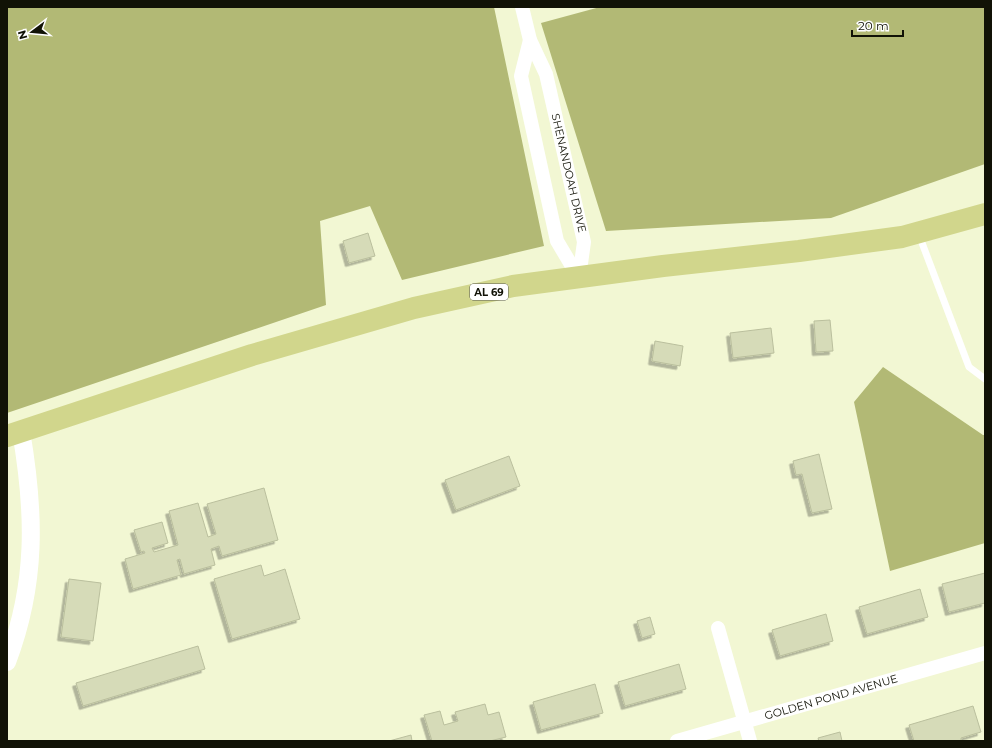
<svg xmlns="http://www.w3.org/2000/svg" width="992" height="748" font-family="Montserrat,sans-serif">
	<defs>
		<filter id="shadow"><feDropShadow dx="-3.5" dy="3.5" stdDeviation="0" flood-color="#0004"/></filter>
	</defs>
	<rect width="100%" height="100%" fill="#f2f7d3"/>
	<g fill="#b2b975">
		<polygon points="7,7 494,7 544,246 402,280 370,206 320,221 326,305 7,413"/>
		<polygon points="600,7 985,7 985,164 831,218 606,231 541,23"/>
		<polygon points="883,367 983,435 985,435 985,543 890,571 854,402"/>
	</g>
	<g fill="#d6dbb8" stroke="#babf9d" filter="url(#shadow)">
		<polygon points="368,233 375,256 349,263 343,241"/>
		<polygon points="830,320 833,351 816,352 814,321"/>
		<polygon points="771,328 774,353 733,358 730,333"/>
		<polygon points="655,341 683,346 680,366 652,361"/>
		<polygon points="819,454 832,509 812,513 802,474 796,475 793,461"/>
		<polygon points="509,456 520,486 456,510 445,480"/>
		<polygon points="264,488 278,540 222,556 219,546 211,549 215,565 184,574 180,559 177,560 181,575 133,589 125,559 145,553 144,551 141,552 134,530 162,522 168,543 152,548 154,552 178,545 169,511 198,503 208,537 216,534 207,504"/>
		<polygon points="261,565 264,576 285,569 300,619 232,639 214,579"/>
		<polygon points="985,573 985,603 949,612 942,584"/>
		<polygon points="69,579 101,583 93,641 61,637"/>
		<polygon points="920,589 928,617 867,634 859,607"/>
		<polygon points="826,614 833,641 780,656 772,630"/>
		<polygon points="650,617 655,634 642,638 637,621"/>
		<polygon points="198,646 205,669 83,706 76,683"/>
		<polygon points="679,664 686,689 625,706 618,682"/>
		<polygon points="595,684 603,713 541,730 533,702"/>
		<polygon points="485,704 488,715 499,712 506,737 490,741 432,741 424,715 440,711 444,725 458,721 455,712"/>
		<polygon points="973,706 981,732 961,738 961,741 914,741 909,725"/>
		<polygon points="840,732 842,741 819,741 818,738"/>
		<polygon points="411,735 412,741 389,741"/>
	</g>
	<g fill="none" stroke-linecap="round" stroke-linejoin="round">
		<polyline stroke="#fff" stroke-width="7" points="919,235 969,367 985,379"/>
		<g stroke="#fff" stroke-width="14">
			<polyline points="522,7 530,40 546,74 584,242 579,278"/>
			<polyline points="530,40 521,76 557,241 579,278"/>
			<polyline points="718,628 750,741"/>
			<polyline points="677,741 985,653"/>
		</g>
		<path stroke="#fff" stroke-width="18" d="M 7,662 C 37,583 35,513 21,431"/>
		<polyline stroke="#d1d68c" stroke-width="22" points="7,436 252,355 414,308 513,286 663,266 799,251 902,237 985,214"/>
	</g>
	<g text-anchor="middle" dominant-baseline="central" stroke-width="3.5" stroke-linejoin="round" paint-order="stroke">
		<rect fill="#fff" stroke="#585951" stroke-width="1" x="470" y="284" width="38" height="16" rx="3"/>
		<g font-size="10" font-weight="bold" fill="#111206">
			<text x="489" y="292">AL 69</text>
		</g>
		<g font-size="11" fill="#111206" stroke="#fff">
			<text transform="translate(569 173) rotate(77)">SHENANDOAH DRIVE</text>
			<text transform="translate(831 697) rotate(-16)">GOLDEN POND AVENUE</text>
		</g>
	</g>
	<rect width="992" height="748" fill="none" stroke="#111206" stroke-width="16"/>
	<g transform="translate(32 32) rotate(254)" stroke="#ffffff" stroke-width="3" paint-order="stroke">
	<path d="M0-3L7 15L0 10L-7 15Z" fill="#111206"/>
	<text y="-6" font-size="11" font-weight="bold" text-anchor="middle" fill="#111206">N</text>
	</g>
	<path d="M852 30v6h51v-6" fill="none" stroke="#111206" stroke-width="2"/>
	<text x="858" y="30" font-size="12" fill="#111206" stroke="#ffffff" stroke-width="3" paint-order="stroke">20 m</text>
</svg>
